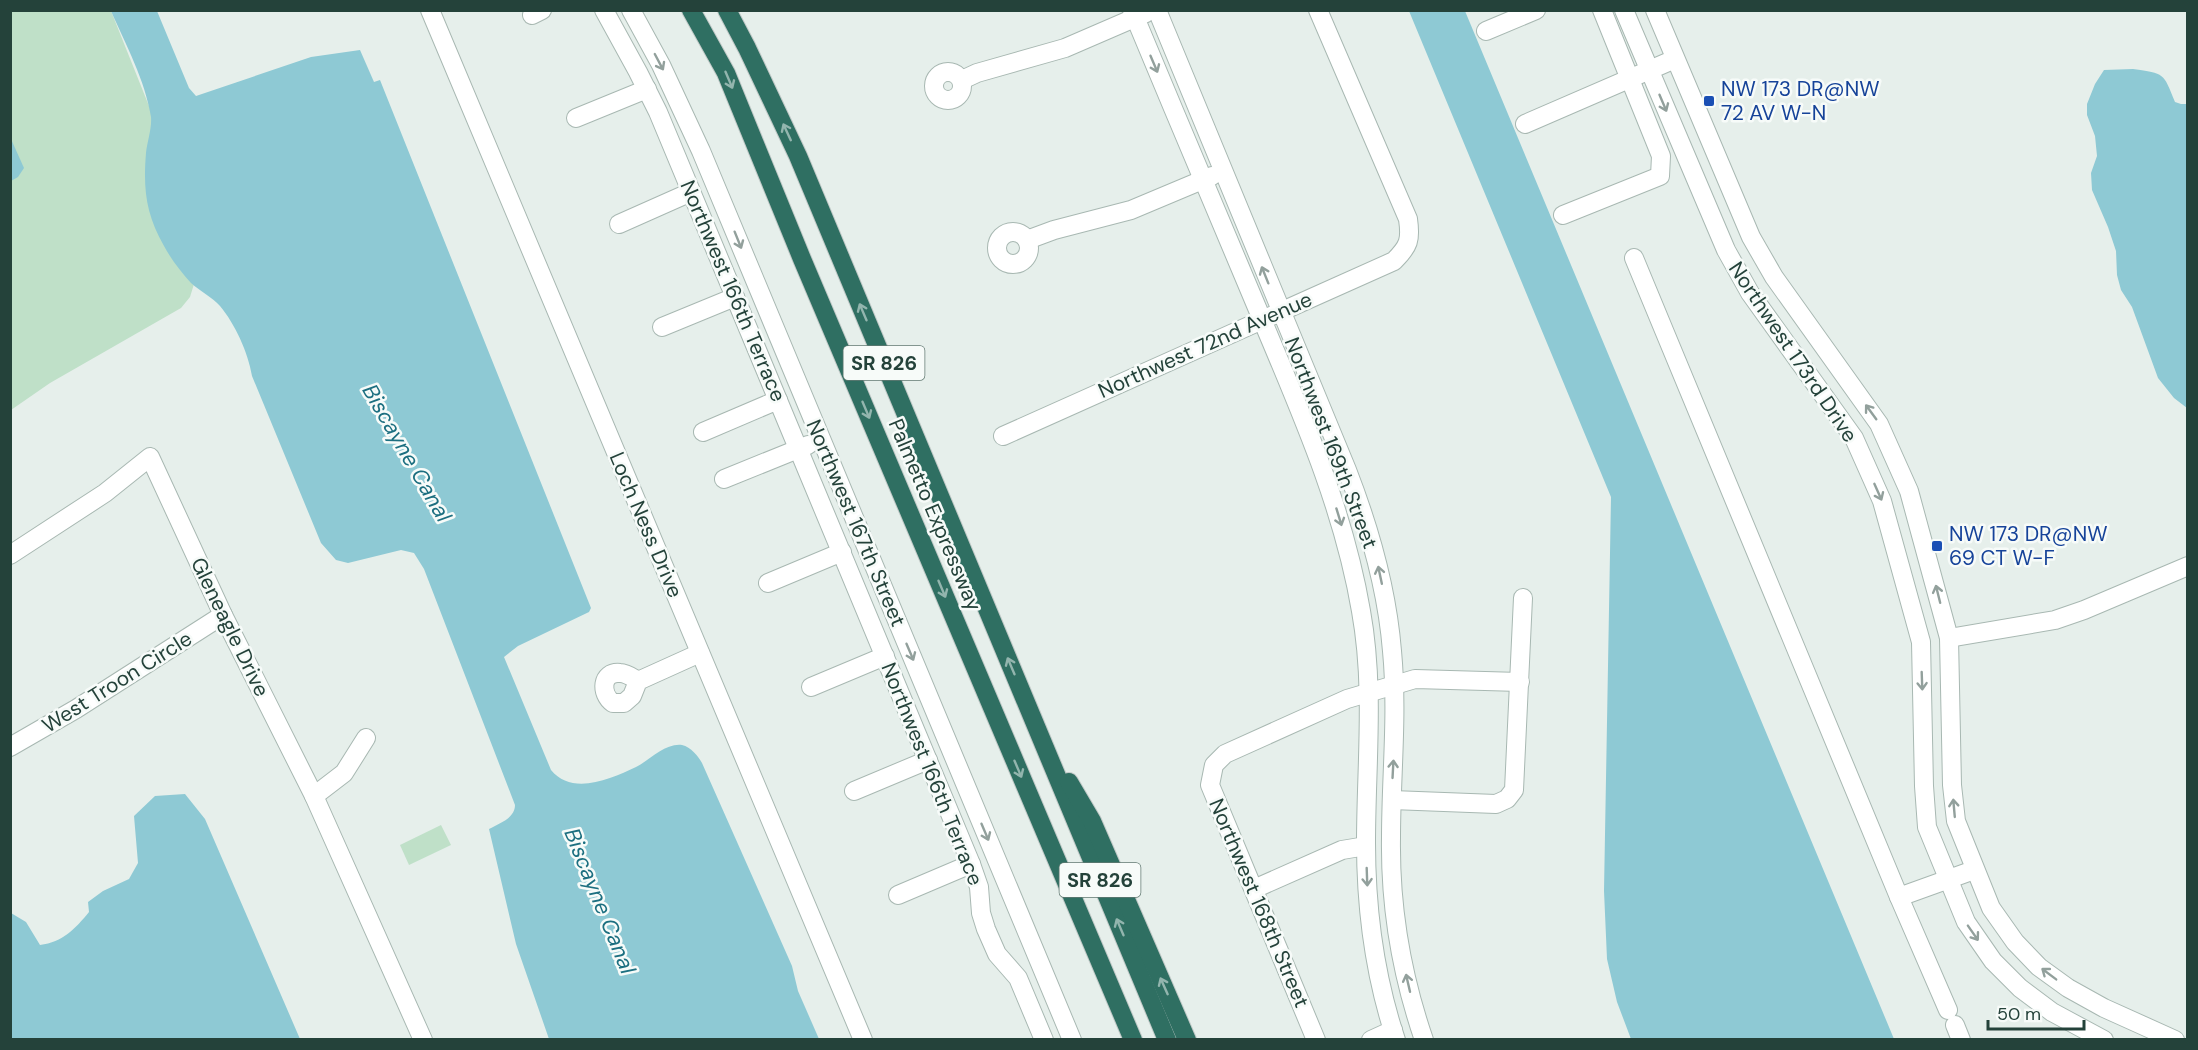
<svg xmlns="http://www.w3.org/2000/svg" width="2198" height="1050" font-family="'DM Sans',sans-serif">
	<rect width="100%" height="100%" fill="#e6efeb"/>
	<g fill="#bfe0c8">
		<polygon points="11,11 111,11 161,136 198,271 190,297 181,308 50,383 11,410"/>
		<polygon points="441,825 451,845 409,865 400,845"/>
	</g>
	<g fill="#8ec9d4">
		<path d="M 111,11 L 157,11 L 189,88 L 196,96 L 311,57 L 360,50 L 374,82 L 380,80 L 591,608 L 589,612 L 518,646 L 504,657 L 551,770 C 572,796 611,779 636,767 C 650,760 665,743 682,745 C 691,747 698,756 702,763 L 792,966 L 798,991 L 819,1039 L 549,1039 L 516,944 L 489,829 C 500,823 515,818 515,805 L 424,569 L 414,553 L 401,550 L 348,563 L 336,560 L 321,543 L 252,376 C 248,352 235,324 220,306 C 212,297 200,291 191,283 C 181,272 171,259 164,246 C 146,214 143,190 146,153 C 147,142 152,129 151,117 C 145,80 126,45 111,11 Z"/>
		<polygon points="1409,11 1465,11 1894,1039 1631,1039 1617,1002 1607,959 1604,891 1611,497"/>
		<path d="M 2133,69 C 2165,74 2163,72 2175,102 L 2181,104 L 2187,104 L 2187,408 L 2174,398 L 2158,378 L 2132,307 L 2121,290 L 2117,275 L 2116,251 L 2108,227 L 2092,190 L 2091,173 L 2097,156 L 2095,136 L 2087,115 L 2087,104 L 2095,84 L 2104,70 Z"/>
		<polygon points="11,139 24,168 18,177 11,181"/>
		<path d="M 185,794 L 205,819 L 300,1039 L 11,1039 L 11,913 L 26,922 L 40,945 C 63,942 75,929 89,912 L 88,902 L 103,891 L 129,879 L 138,863 L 134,816 L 155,796 Z"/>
	</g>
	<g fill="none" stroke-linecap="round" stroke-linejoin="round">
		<defs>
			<g id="minor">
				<polyline points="430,10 863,1040"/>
				<polyline points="604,10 638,72 658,112 971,864 979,887 981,913 986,929 997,954 1018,978 1044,1040"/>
				<polyline points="631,10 661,65 701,151 1072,1040"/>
				<path d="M 1132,10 C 1174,110 1215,210 1258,310 C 1299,408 1343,505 1361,611 C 1375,688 1366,765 1366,843 C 1366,908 1375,977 1396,1040"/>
				<path d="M 1157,10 L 1347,470 C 1370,529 1387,589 1392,651 C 1398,714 1391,775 1391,838 C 1390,905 1402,976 1424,1040"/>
				<polyline points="1624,10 1726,250 1750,293 1854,438 1882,501 1921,642 1924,786 1927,827 1966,922 1993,961 2020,988 2052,1012 2104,1040"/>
				<polyline points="1655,10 1751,237 1774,277 1879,424 1909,491 1949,638 1952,785 1956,821 1991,908 2015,942 2039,967 2068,988 2104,1008 2175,1040"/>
				<polyline points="532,15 542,10"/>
				<polyline points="1486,31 1536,10"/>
				<circle cx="948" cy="86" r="14"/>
				<polyline points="962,80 977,73 1065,48 1146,13"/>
				<polyline points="576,118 647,89"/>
				<polyline points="1525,124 1675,59"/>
				<polyline points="1563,215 1660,176 1661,156 1602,10"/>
				<polyline points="619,224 691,192"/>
				<circle cx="1013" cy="248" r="16"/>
				<polyline points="1027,240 1054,230 1131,210 1212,176"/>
				<polyline points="1634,258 1899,897 1948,1010"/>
				<polyline points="662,327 735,297"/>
				<polyline points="703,432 778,400"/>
				<path d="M 1003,436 L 1394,261 C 1409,246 1411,240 1408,219 L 1318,10"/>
				<polyline points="724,479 808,445"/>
				<polyline points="10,555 105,493 150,457 223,615 314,796 423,1040"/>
				<polyline points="768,583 842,552"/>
				<polyline points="1949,638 2055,620 2084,610 2188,566"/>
				<path d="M 638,681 C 633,678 627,673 620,673 C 601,671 600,694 613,703 L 624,703 L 632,696 L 638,681 L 700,653"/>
				<polyline points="811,687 885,656"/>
				<polyline points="10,747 76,709 223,615"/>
				<polyline points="854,791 928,760"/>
				<polyline points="314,796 344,773 366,738"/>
				<polyline points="1392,800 1496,804 1507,799 1514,790 1523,598"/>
				<polyline points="1254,889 1342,850 1366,846"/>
				<polyline points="898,895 971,864"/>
				<polyline points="1899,897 1974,870"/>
				<polyline points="1955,1025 1961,1040"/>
				<polyline points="1316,1040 1210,785 1214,765 1225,754 1347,699 1415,679 1520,682"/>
				<polyline points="1371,1040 1393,1030"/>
			</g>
			<g id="highway">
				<polyline points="691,10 726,73 802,259 1133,1040"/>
				<polyline points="727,10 747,48 798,156 1167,1040"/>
				<polyline points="1069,782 1092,821 1187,1040"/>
			</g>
		</defs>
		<use href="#minor" stroke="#a8b8b2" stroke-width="20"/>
		<use href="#highway" stroke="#c2cac8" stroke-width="20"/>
		<use href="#minor" stroke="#fff" stroke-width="18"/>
		<use href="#highway" stroke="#2f6f62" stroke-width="18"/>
	</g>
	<defs><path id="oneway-shaft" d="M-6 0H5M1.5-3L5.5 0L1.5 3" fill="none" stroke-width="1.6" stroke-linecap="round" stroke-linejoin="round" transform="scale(1.5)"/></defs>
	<g stroke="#92a09c">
		<use href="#oneway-shaft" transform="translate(659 62) rotate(62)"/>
		<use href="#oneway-shaft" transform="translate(1154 64) rotate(67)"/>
		<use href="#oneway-shaft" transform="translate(1663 103) rotate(67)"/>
		<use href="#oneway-shaft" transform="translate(738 240) rotate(68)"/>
		<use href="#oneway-shaft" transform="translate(1265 275) rotate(-112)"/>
		<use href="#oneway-shaft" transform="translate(1871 412) rotate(-126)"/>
		<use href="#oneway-shaft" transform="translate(1878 492) rotate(66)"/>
		<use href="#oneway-shaft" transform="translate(1339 517) rotate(73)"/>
		<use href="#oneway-shaft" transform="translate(1380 575) rotate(-102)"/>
		<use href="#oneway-shaft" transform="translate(1938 594) rotate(-104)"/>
		<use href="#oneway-shaft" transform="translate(910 652) rotate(67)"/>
		<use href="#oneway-shaft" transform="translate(1922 681) rotate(88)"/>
		<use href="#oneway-shaft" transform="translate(1393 769) rotate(-87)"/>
		<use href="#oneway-shaft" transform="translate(1954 808) rotate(-95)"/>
		<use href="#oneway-shaft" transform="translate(985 832) rotate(67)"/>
		<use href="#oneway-shaft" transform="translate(1367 877) rotate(88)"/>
		<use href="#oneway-shaft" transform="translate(1973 933) rotate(55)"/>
		<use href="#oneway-shaft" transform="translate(2049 974) rotate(-143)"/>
		<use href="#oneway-shaft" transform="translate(1408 983) rotate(-103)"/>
	</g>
	<g stroke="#93b5ae">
		<use href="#oneway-shaft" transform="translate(729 80) rotate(67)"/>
		<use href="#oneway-shaft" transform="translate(787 132) rotate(-115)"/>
		<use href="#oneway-shaft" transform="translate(863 312) rotate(-113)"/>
		<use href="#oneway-shaft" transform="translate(866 410) rotate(67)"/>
		<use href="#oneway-shaft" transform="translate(942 589) rotate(67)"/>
		<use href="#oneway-shaft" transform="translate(1011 666) rotate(-113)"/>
		<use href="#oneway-shaft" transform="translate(1018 769) rotate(67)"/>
		<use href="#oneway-shaft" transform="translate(1120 927) rotate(-113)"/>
		<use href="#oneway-shaft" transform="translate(1164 986) rotate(-114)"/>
	</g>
	<g fill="#1a4fb4" stroke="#f7fbf9" stroke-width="2">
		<rect x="1703" y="95" width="12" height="12" rx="3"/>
		<rect x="1931" y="540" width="12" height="12" rx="3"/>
	</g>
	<g text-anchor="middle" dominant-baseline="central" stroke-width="5" stroke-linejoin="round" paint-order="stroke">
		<g fill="#f7fbf9" stroke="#637a73" stroke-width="1.5">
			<rect x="843.5" y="346" width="81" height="34" rx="4.5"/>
			<rect x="1059.5" y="863" width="81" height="34" rx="4.5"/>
		</g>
		<g font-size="20" font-weight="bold" fill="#24423a">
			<text x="884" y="363">SR 826</text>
			<text x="1100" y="880">SR 826</text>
		</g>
		<g font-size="21" fill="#164399" stroke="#f7fbf9" text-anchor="start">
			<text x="1721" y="89">NW 173 DR@NW<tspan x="1721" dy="24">72 AV W-N</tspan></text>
			<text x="1949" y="534">NW 173 DR@NW<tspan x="1949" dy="24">69 CT W-F</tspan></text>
		</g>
		<g font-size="21" fill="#24423a" stroke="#f7fbf9">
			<text transform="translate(733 291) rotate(67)">Northwest 166th Terrace</text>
			<text transform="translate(1205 345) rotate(-24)">Northwest 72nd Avenue</text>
			<text transform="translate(1793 352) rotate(56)">Northwest 173rd Drive</text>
			<text transform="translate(1331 443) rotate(69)">Northwest 169th Street</text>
			<text transform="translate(935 515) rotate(67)">Palmetto Expressway</text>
			<text transform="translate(856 523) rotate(67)">Northwest 167th Street</text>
			<text transform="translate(646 525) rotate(67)">Loch Ness Drive</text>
			<text transform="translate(230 627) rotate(64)">Gleneagle Drive</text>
			<text transform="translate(117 682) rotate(-32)">West Troon Circle</text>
			<text transform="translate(932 774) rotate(68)">Northwest 166th Terrace</text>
			<text transform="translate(1259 903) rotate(67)">Northwest 168th Street</text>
		</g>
		<g font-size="22" font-style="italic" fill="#1c6f80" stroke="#f7fbf9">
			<text transform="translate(407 453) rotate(60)">Biscayne Canal</text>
			<text transform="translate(600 901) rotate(68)">Biscayne Canal</text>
		</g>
	</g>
	<rect width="2198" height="1050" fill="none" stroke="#24423a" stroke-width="24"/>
	<path d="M1988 1020v9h96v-9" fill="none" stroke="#24423a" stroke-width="3"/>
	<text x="1997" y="1020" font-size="18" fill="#24423a" stroke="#f7fbf9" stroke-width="4.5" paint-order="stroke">50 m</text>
</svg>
